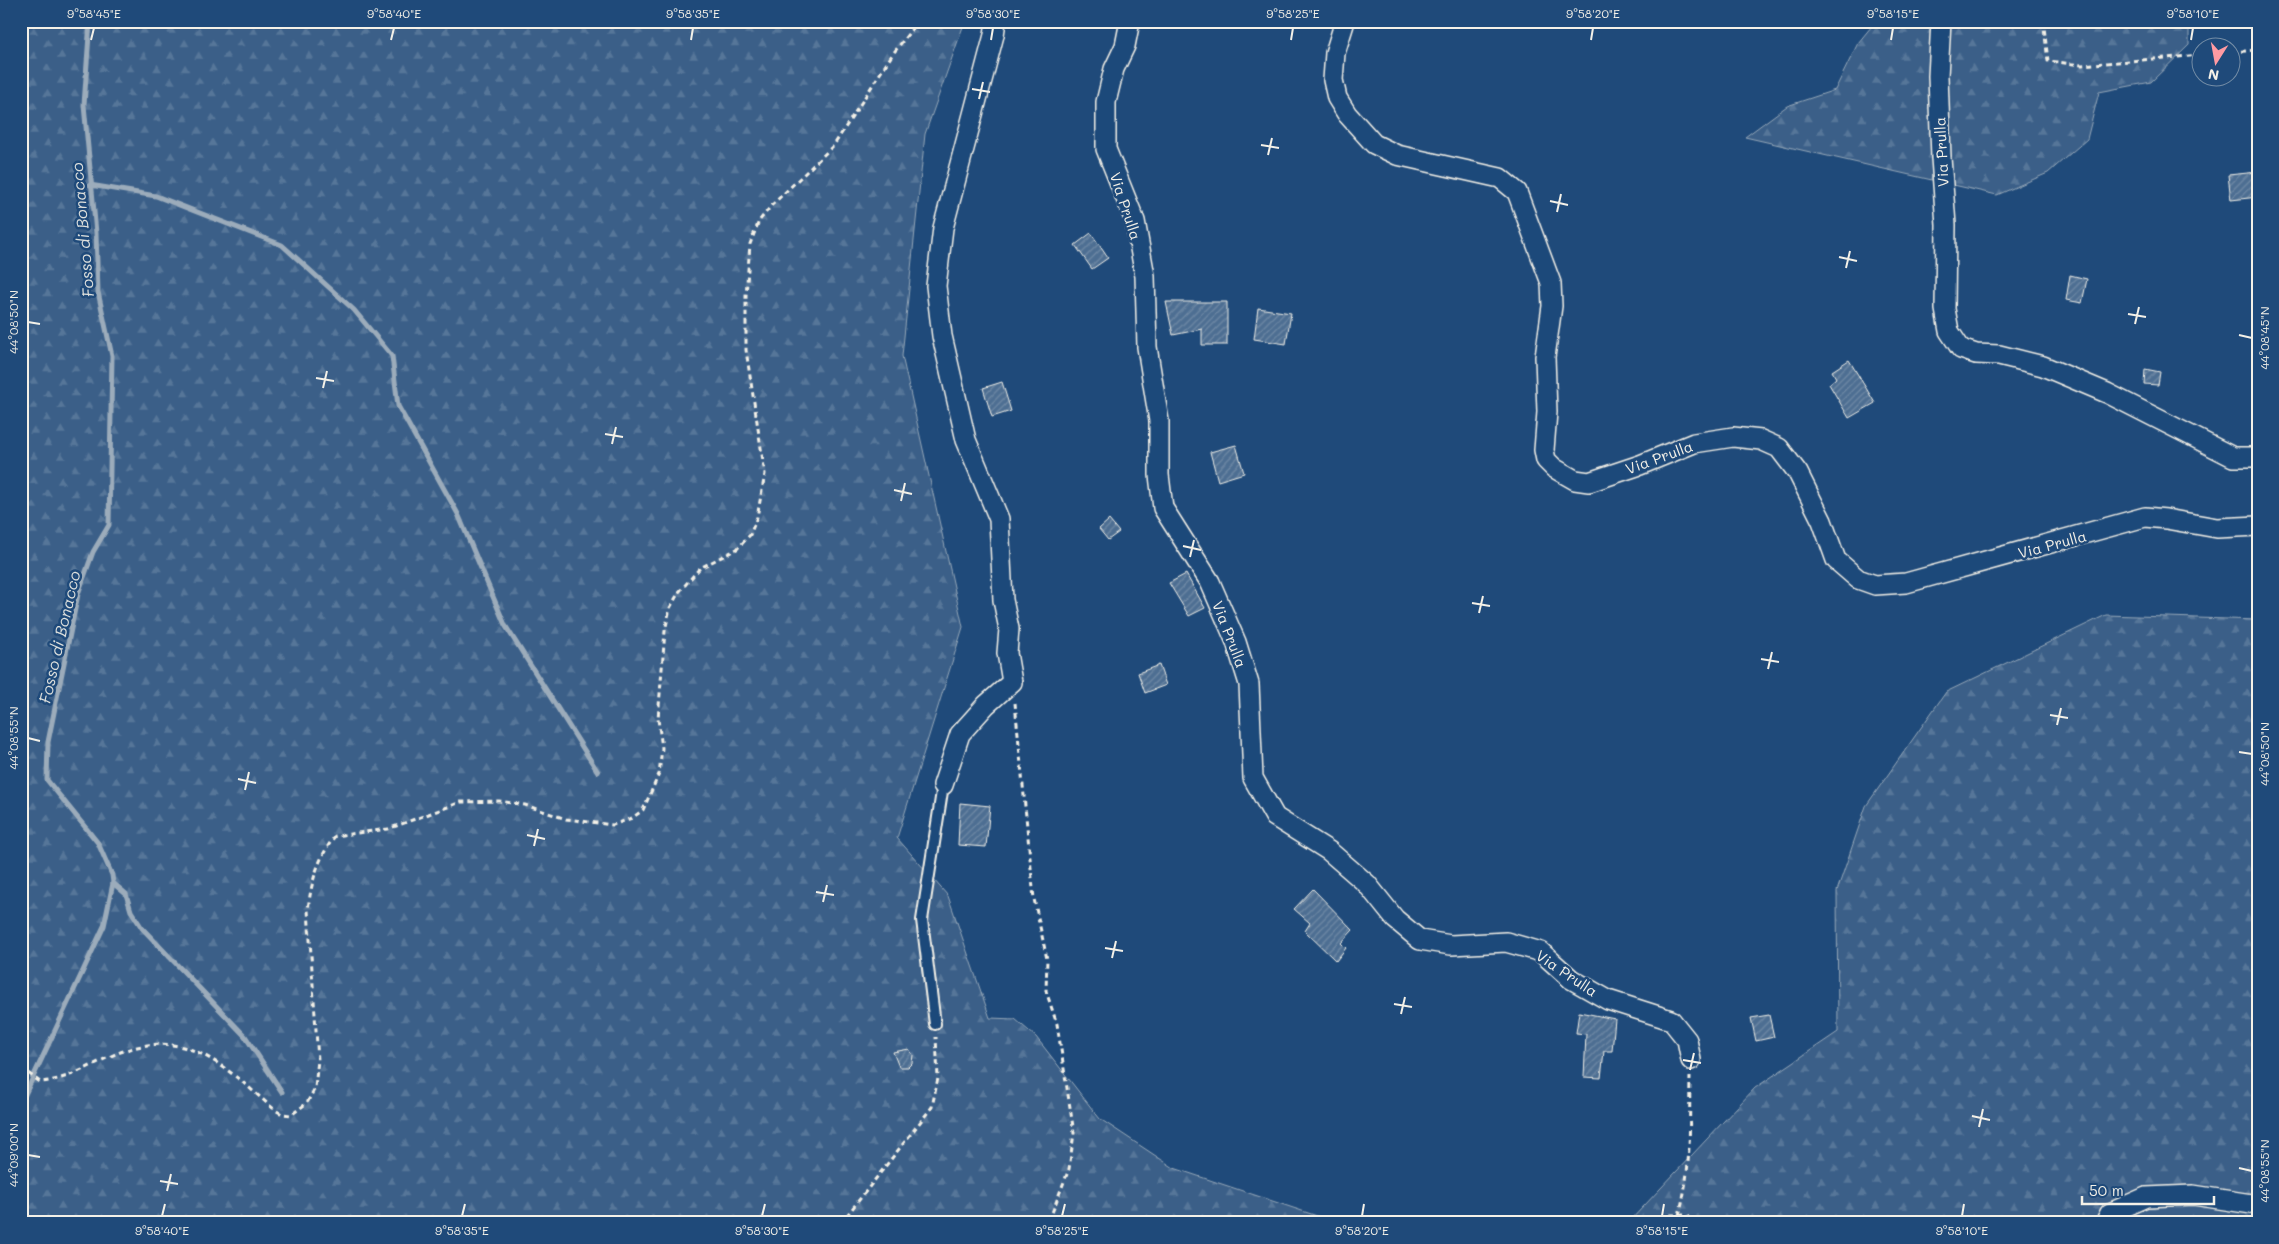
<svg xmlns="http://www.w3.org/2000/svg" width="2279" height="1244" font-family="Mali,sans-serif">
	<defs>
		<pattern id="forest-firs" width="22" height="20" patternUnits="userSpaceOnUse" patternTransform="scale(1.25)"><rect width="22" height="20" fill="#3a5f88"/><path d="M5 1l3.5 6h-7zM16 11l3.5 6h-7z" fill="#577699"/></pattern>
		<pattern id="building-hatch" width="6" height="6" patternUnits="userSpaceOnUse" patternTransform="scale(1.25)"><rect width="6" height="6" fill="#4d6e92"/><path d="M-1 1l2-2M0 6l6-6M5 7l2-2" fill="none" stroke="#708aa6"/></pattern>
	</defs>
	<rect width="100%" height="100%" fill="#1f4a7a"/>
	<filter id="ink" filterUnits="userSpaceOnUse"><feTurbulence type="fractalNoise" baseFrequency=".02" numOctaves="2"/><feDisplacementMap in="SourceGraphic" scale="10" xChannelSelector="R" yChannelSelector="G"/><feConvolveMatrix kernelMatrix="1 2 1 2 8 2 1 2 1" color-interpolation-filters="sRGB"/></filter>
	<g filter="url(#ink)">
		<g fill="url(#forest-firs)" stroke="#97a8b8">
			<polygon points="21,21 965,21 925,134 902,356 963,627 897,838 948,896 990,1018 1015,1019 1036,1037 1100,1119 1174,1168 1338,1223 21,1223"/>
			<polygon points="1876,21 2189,21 2189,45 2151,82 2099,92 2087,139 2048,173 1997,195 1745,137 1787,106 1835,90 1858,43"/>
			<polygon points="2106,615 2258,620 2258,1223 1628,1223 1755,1088 1838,1032 1837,891 1866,806 1946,692"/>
		</g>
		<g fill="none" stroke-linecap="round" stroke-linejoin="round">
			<g stroke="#9cacbb" stroke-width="5">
				<polyline points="90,185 156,196 282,245 354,310 392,356 398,406 458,514 505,625 598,772"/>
				<polyline points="113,883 126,894 131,911 142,928 245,1036 282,1092"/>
				<polyline points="21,1103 104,926 113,883 112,875 98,843 47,780 48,742 78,594 93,552 109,525 112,356 98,292 96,233 84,105 90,21"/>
			</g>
		</g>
		<g fill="url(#building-hatch)" stroke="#f4f1e8">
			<polygon points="2258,172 2258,197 2231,200 2228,175"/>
			<polygon points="1091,233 1108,258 1092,269 1075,245"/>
			<polygon points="2070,275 2087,279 2082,303 2066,300"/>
			<polygon points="1166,302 1227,302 1227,345 1202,345 1202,329 1173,335"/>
			<polygon points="1258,308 1291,313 1286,344 1254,339"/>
			<polygon points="1849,360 1875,403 1849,418 1829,384 1836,378 1832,371"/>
			<polygon points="2145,369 2160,372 2158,385 2144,384"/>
			<polygon points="1002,382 1011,411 992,417 983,388"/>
			<polygon points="1236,445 1244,473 1218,481 1210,452"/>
			<polygon points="1109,520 1119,532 1108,540 1099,529"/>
			<polygon points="1186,574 1205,608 1189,616 1169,583"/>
			<polygon points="1159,665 1166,685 1145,693 1138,673"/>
			<polygon points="960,803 990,806 986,847 958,845"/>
			<polygon points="1313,889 1353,930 1341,943 1346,948 1336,961 1305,931 1310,923 1294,909"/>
			<polygon points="1579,1012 1615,1019 1612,1051 1604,1051 1601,1078 1584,1077 1586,1034 1576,1033"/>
			<polygon points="1769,1015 1774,1037 1756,1041 1751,1018"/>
			<polygon points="909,1049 913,1055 912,1063 908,1067 899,1067 893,1052"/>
		</g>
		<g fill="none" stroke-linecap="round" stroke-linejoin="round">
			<defs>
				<polyline id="service" points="935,1024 922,920 943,785"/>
				<g id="minor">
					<polyline points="1130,21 1125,46 1114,69 1106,102 1106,149 1135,221 1145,276 1147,347 1159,421 1159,475 1163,508 1210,582 1236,642 1249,684 1253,778 1275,817 1329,851 1367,884 1395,919 1420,940 1451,945 1506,942 1541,952 1571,979 1608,1000 1671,1020 1687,1040 1691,1060"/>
					<polyline points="1345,21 1335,53 1333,80 1337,98 1347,114 1374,144 1397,155 1500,178 1517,192 1551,283 1552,306 1545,357 1547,412 1544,450 1546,460 1554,468 1575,480 1589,482 1640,465 1694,443 1733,437 1761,440 1779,448 1798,473 1822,521 1836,560 1858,579 1875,585 1906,583 2145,517 2166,519 2217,528 2258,526"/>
					<polyline points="1941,21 1938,76 1941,158 1946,225 1945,309 1949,331 1961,349 1976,354 1999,355 2043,366 2107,393 2233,457 2258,457"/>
					<polyline points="943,785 960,734 986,705 1012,682 1007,653 1009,629 1003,600 999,519 966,440 942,336 936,286 943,228 994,35 996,21"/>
					<polyline points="2105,1223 2110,1213 2146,1197 2193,1195 2258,1205"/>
				</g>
			</defs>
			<use href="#service" stroke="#f4f1e8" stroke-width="14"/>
			<use href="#minor" stroke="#f4f1e8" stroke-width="22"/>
			<g stroke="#f4f1e8" stroke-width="3" stroke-dasharray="5 4" stroke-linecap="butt">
				<polyline points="2046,21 2044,27 2048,61 2082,65 2202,55"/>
				<polyline points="2232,52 2258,50"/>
				<polyline points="1015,703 1034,899 1047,959 1046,991 1057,1024 1074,1133 1069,1169 1048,1223"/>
				<path d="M 21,1057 L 28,1073 L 40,1082 C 67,1080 87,1067 111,1056 C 185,1023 222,1065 275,1110 L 282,1114 L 291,1115 L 307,1103 L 315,1088 L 318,1060 L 308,910 C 311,882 318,858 335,836 L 388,829 L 461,802 L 499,801 L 525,805 L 566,819 L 613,825 L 632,818 L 643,810 L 659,774 L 662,748 L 658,719 L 665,631 L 670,608 L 679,592 L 700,568 L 737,549 L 750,535 L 757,517 L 765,474 L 746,350 L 746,295 L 750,244 L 759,221 L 772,205 L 834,145 L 892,55 L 918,21"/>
				<path d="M 1679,1215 C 1692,1166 1689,1127 1690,1077"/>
				<polyline points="841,1223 932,1107 938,1078 936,1037"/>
				<polyline points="1669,1223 1669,1215 1688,1215 1691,1223"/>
			</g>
			<use href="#service" stroke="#1f4a7a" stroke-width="10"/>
			<use href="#minor" stroke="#1f4a7a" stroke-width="19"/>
		</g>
	</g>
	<path fill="none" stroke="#f4f1e8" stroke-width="2" d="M 91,40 L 94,28M 391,40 L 394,28M 691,40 L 693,28M 991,40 L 993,28M 1291,40 L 1293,28M 1591,40 L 1593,28M 1891,40 L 1893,28M 2191,40 L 2193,28M 972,89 L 990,92M 979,99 L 983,82M 1261,145 L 1279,148M 1268,155 L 1272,138M 1550,201 L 1568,205M 1557,212 L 1561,194M 1839,257 L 1857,261M 1846,268 L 1850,251M 2128,314 L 2146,317M 28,322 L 40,324M 2135,324 L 2139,307M 2239,335 L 2252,338M 316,378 L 334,381M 323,388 L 327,371M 605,434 L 623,437M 612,444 L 616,427M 894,490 L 912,494M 901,501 L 905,483M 1183,546 L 1201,550M 1190,557 L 1194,540M 1472,603 L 1490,606M 1479,613 L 1483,596M 1761,659 L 1779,662M 1768,669 L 1772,652M 2050,715 L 2068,718M 2057,725 L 2061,708M 28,738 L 40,741M 2239,752 L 2252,754M 238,779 L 256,783M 245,790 L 249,772M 527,835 L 545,839M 534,846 L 538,829M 816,892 L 834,895M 823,902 L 827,885M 1105,948 L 1123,951M 1112,958 L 1116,941M 1394,1004 L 1412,1007M 1401,1014 L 1405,997M 1683,1060 L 1701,1063M 1690,1070 L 1694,1053M 1972,1116 L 1990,1120M 1979,1127 L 1983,1109M 28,1155 L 40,1157M 2239,1168 L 2252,1171M 160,1181 L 178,1184M 167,1191 L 171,1174M 162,1216 L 165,1204M 462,1216 L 465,1204M 762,1216 L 765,1204M 1062,1216 L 1065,1204M 1362,1216 L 1364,1204M 1662,1216 L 1664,1204M 1962,1216 L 1964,1204"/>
	<g text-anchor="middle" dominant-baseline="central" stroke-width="5" stroke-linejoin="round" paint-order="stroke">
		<g font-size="15" fill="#f4f1e8" stroke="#1f4a7a">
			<text transform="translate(1941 152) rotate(-93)">Via Prulla</text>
			<text transform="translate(1126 206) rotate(72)">Via Prulla</text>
			<text transform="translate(1659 457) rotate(-20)">Via Prulla</text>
			<text transform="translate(2052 544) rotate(-15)">Via Prulla</text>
			<text transform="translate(1230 634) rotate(69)">Via Prulla</text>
			<text transform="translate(1567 973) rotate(34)">Via Prulla</text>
		</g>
		<g font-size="16" font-style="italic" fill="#dee0dd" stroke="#1f4a7a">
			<text transform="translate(82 230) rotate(-95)">Fosso di Bonacco</text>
			<text transform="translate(59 637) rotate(-77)">Fosso di Bonacco</text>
		</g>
	</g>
	<rect width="2279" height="1244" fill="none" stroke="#1f4a7a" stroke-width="55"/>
	<g transform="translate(2216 62) rotate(191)"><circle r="24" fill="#1f4a7a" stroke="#748da6"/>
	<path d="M0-4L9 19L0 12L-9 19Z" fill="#ff9aa2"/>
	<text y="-8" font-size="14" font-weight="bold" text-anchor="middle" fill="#f4f1e8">N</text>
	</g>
	<path d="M2082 1196v8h132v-8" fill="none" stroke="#f4f1e8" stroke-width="2.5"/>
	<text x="2089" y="1196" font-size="15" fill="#f4f1e8" stroke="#1f4a7a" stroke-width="4" paint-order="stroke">50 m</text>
	<rect x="28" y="28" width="2224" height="1188" fill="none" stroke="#f4f1e8" stroke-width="2"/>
	<g font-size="12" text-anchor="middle" fill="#f4f1e8">
		<text x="94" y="18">9°58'45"E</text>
		<text x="394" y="18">9°58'40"E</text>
		<text x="693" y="18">9°58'35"E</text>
		<text x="993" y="18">9°58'30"E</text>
		<text x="1293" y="18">9°58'25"E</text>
		<text x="1593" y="18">9°58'20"E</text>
		<text x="1893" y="18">9°58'15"E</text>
		<text x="2193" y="18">9°58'10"E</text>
		<text transform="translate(14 322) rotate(-90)" y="4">44°08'50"N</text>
		<text transform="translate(2265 338) rotate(-90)" y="4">44°08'45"N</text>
		<text transform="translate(14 738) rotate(-90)" y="4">44°08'55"N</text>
		<text transform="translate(2265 754) rotate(-90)" y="4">44°08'50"N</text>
		<text transform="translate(14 1155) rotate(-90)" y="4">44°09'00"N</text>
		<text transform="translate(2265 1171) rotate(-90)" y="4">44°08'55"N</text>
		<text x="162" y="1235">9°58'40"E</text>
		<text x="462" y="1235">9°58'35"E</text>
		<text x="762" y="1235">9°58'30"E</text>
		<text x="1062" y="1235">9°58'25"E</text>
		<text x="1362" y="1235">9°58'20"E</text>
		<text x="1662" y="1235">9°58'15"E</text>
		<text x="1962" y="1235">9°58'10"E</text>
	</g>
</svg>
